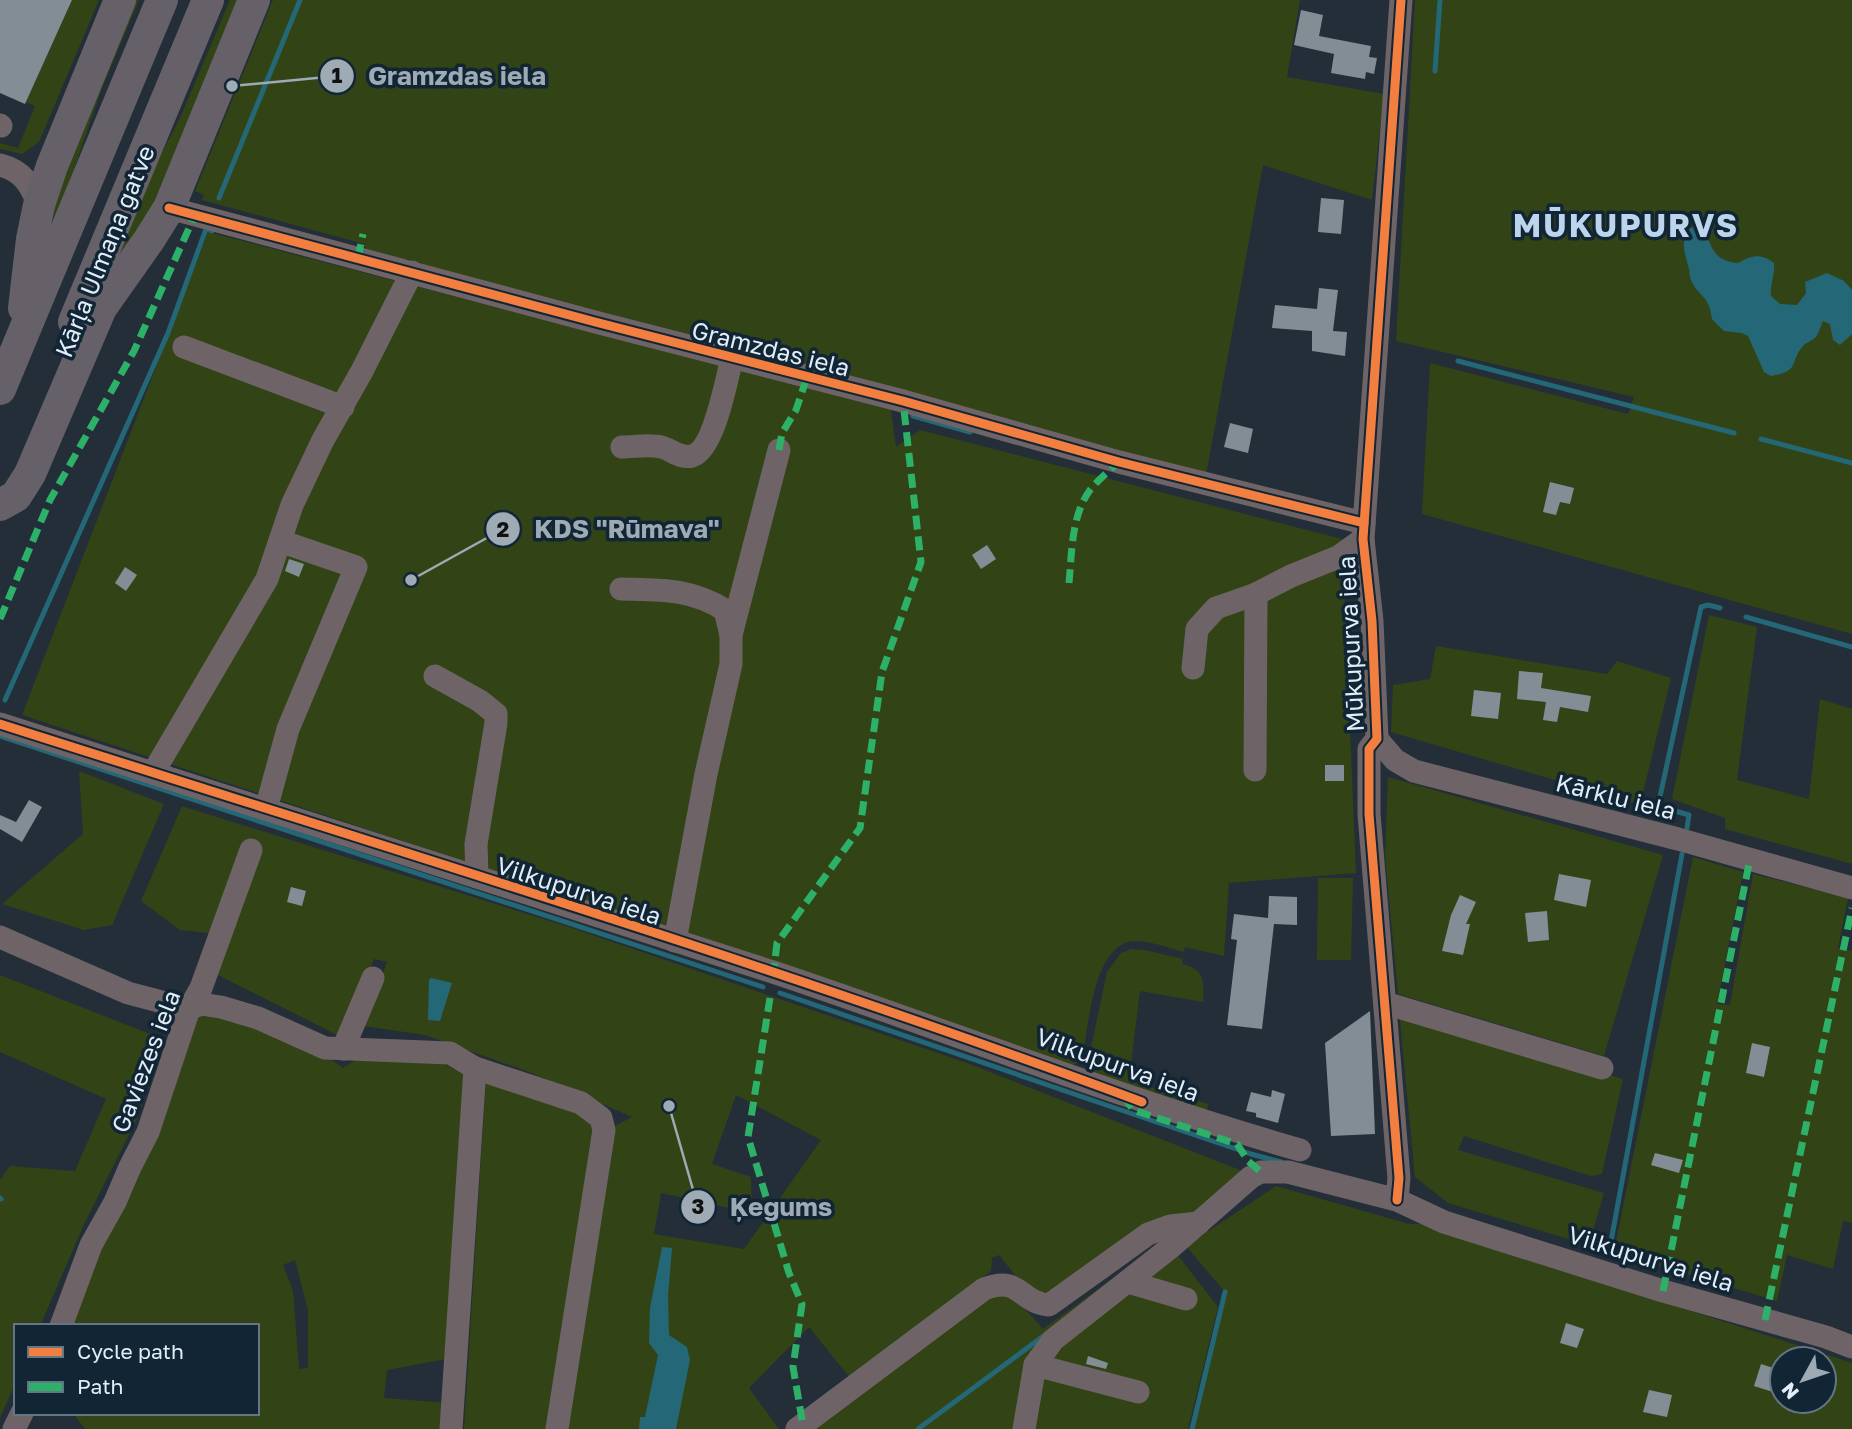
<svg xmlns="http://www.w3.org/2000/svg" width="1852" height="1429" font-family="'Golos Text',sans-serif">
	<rect width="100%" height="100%" fill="#232e38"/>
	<g fill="#324416" fill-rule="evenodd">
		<polygon points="72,0 99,0 39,142 22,154 0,149 0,143 18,148 35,106 26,102"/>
		<polygon points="128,0 139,0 102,88 66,192 46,233 40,233"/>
		<polygon points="230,0 247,0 175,173 111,274 158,160 180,118"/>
		<polygon points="273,0 1300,0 1287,77 1384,94 1372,200 1263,165 1206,475 421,267 422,263 407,259 403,260 366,251 364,244 202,200 204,195 195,191"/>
		<polygon points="1415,0 1852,0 1852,634 1422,514 1430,363 1628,414 1634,397 1396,341"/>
		<path d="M 208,232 L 891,410 L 896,447 L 920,430 L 1342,539 L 1356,873 L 1229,883 L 1224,956 L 1185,947 L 1184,952 C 1169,948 1151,941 1135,941 C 1094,942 1089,1023 1083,1053 L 1078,1062 L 1072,1066 L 696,938 L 22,715 Z"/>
		<polygon points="1709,615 1757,627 1737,780 1809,799 1820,699 1852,709 1852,864 1725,829 1725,818 1672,799"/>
		<polygon points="1436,646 1607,674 1617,661 1671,678 1640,805 1391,732 1393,685 1430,679"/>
		<polygon points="79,771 164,804 112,925 84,930 2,904 83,834"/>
		<polygon points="1388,777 1663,855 1604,1056 1398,994 1385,856"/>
		<path d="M 182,806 L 569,927 L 967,1063 L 1250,1174 L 1197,1216 L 1168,1214 L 1047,1299 L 1029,1292 L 999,1255 L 992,1258 L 991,1271 L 850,1378 L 809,1327 L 749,1388 L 779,1429 L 564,1429 L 615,1126 L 632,1117 L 529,1072 L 425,1035 L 363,1026 L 387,962 L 374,959 L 341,1037 L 214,973 L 228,935 L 180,930 L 141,901 ZM 736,1095 L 821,1140 L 744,1249 L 654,1234 L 661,1193 L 752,1213 L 751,1177 L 712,1164 Z"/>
		<polygon points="1693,857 1743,872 1717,1004 1730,1005 1753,874 1848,898 1838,948 1852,951 1852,1223 1843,1221 1833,1269 1787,1255 1777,1301 1614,1252"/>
		<polygon points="1318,878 1353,878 1351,960 1317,960"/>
		<path d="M 1131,949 L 1145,950 L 1183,959 L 1182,964 C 1205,969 1204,981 1203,1002 L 1140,991 L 1129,1081 L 1208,1104 L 1206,1118 L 1085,1076 L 1107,972 L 1121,953 Z"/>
		<polygon points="0,975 160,1038 138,1117 85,1222 40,1326 16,1326 16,1382 0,1418 0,1180 10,1166 75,1171 106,1099 0,1052"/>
		<polygon points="1399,1011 1623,1079 1602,1174 1591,1176 1464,1136 1458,1150 1604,1193 1589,1245 1448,1203 1415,1177"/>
		<path d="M 198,1014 L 237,1018 L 322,1053 L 343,1068 L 364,1055 L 438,1061 L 468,1076 L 451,1358 L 387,1370 L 384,1398 L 448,1403 L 446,1429 L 85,1429 L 73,1413 L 257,1413 L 257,1326 L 66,1326 ZM 295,1260 L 308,1310 L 308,1368 L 299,1369 L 293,1291 L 283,1265 Z"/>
		<polygon points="486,1078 597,1121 549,1429 464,1429"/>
		<path d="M 1276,1186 L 1409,1224 L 1422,1224 L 1852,1363 L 1852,1429 L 1192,1429 L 1225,1292 L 1186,1246 ZM 1782,1359 L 1824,1359 L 1824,1401 L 1782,1401 Z"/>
		<polygon points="1166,1240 1218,1307 1188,1429 803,1429 987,1293 1011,1293 1043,1329"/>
	</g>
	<g fill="#246776">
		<path d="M 1705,222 L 1713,230 L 1708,238 C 1713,254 1721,262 1738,263 C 1752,255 1761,253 1774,263 C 1775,275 1770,284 1771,296 L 1780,304 L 1797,305 L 1806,293 L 1805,282 L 1827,273 L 1844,281 L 1852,290 L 1852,334 L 1840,345 L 1833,340 L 1830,324 L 1823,321 C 1821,325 1819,333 1816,337 C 1812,341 1806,342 1802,347 C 1789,364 1800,371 1771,376 L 1764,372 L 1748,336 L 1742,333 L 1724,331 L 1712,319 C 1709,294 1698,297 1691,280 C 1689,276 1690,272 1689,269 C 1685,253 1681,246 1687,230 Z"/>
		<polygon points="431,978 452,983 440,1021 428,1020 429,980"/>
		<polygon points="662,1247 672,1248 668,1296 669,1335 687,1347 690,1360 676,1429 639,1429 640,1417 645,1417 658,1355 649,1343 650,1308"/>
	</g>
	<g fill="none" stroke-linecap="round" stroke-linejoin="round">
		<g stroke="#246776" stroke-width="5">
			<polyline points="1435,71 1440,0"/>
			<polyline points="219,198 300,0"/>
			<polyline points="1458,361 1734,433"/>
			<polyline points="913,416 970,432"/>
			<polyline points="1761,439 1852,463"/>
			<polyline points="1746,617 1852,647"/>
			<polyline points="5,700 168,333 206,229 212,231"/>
			<polyline points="0,736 763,987"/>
			<polyline points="1687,828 1689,815 1658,806 1701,607 1708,605 1720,608"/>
			<polyline points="780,993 1112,1107 1251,1154 1281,1162"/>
			<polyline points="0,1198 1,1199"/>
			<polyline points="1610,1247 1682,854"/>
			<polyline points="918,1429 1046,1334"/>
			<polyline points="1192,1429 1225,1292"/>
		</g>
	</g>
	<g fill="#828d96">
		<polygon points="0,0 72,0 25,104 0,93"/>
		<polygon points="1301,10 1323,15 1319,36 1371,46 1369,57 1377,58 1374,74 1366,72 1365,79 1331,73 1334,54 1294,45"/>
		<polygon points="1321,198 1344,200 1341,234 1318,232"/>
		<polygon points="1319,288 1338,290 1333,331 1347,332 1345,356 1312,351 1312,331 1272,328 1275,305 1317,309"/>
		<polygon points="1230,423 1253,429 1248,453 1224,447"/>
		<polygon points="1550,482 1574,488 1570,504 1560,502 1556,515 1543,512"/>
		<polygon points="987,545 996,559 981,569 972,555"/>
		<polygon points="289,559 304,564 299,577 285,571"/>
		<polygon points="125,567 137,575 126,591 115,583"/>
		<polygon points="1519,671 1543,673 1541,688 1591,696 1588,712 1560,707 1557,722 1543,720 1546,702 1517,699"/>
		<polygon points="1474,690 1501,693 1498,719 1471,716"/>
		<rect x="1325" y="765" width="19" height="16"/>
		<polygon points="29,800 42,807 22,842 0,829 0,815 16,822"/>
		<polygon points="1559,874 1591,880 1586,907 1554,900"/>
		<polygon points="291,887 306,891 302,906 287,902"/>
		<polygon points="1460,895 1476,902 1466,924 1470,924 1463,955 1442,951 1451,915"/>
		<polygon points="1269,896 1297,897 1297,925 1274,924 1262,1029 1227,1025 1237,940 1231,939 1234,914 1268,918"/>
		<polygon points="1547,911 1549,940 1528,942 1525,913"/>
		<polygon points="1370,1011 1375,1134 1331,1136 1325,1043"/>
		<polygon points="1752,1043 1770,1047 1764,1077 1746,1073"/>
		<polygon points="1272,1090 1285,1094 1278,1123 1256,1117 1256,1113 1246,1111 1251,1092 1271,1097"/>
		<polygon points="1655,1153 1683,1160 1679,1173 1651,1165"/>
		<polygon points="1566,1323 1584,1329 1577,1348 1560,1343"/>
		<polygon points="1088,1356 1108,1363 1106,1369 1086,1364"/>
		<polygon points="1761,1364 1782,1371 1782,1395 1754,1386"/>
		<polygon points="1649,1390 1672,1395 1667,1417 1643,1412"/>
	</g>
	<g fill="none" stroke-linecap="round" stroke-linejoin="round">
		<g stroke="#6e6468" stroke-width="23">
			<polyline points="0,125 1,126"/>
			<path d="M 0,165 C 23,171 30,184 39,205"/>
			<polyline points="169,208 599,323 903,401 1119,462 1364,523"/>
			<polyline points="184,347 343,407"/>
			<path d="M 622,447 C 634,447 649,444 661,447 C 671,449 680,459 692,456 C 714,450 727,378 732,358"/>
			<path d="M 621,589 C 660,590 690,588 725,610 L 731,635"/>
			<polyline points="1193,668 1197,629 1216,608 1256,594 1291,576 1338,557 1363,539"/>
			<polyline points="435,676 480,701 496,714 496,723 476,844 477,877"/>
			<path d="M 0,724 C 258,806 516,888 773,972 C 949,1031 1122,1099 1300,1150"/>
			<polyline points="1377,739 1395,760 1414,771 1678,839 1852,888"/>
			<polyline points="1255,770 1256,594"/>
			<polyline points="153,773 267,579 292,505 323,440 362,371 412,272"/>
			<polyline points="266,809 288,729 356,567 280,541"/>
			<polyline points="0,937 128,993 189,1009"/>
			<polyline points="675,941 706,774 731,664 731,635 779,450"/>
			<polyline points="1385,1003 1602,1068"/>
			<polyline points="189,1009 201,1004 221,1007 258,1018 325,1048 450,1053 475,1068 581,1103 601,1118 604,1130 557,1429"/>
			<polyline points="343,1049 373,978"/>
			<polyline points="1397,1200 1399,1178 1369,814 1369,749 1377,739 1372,621 1363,539 1401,0"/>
			<polyline points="1128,1282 1186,1299"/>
			<polyline points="61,1326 91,1245 115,1202 130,1167 148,1132 189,1009 201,988 251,850"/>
			<polyline points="1035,1365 1138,1392"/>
			<polyline points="14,1429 22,1413"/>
			<polyline points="451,1429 475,1068"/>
			<path d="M 797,1429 L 984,1289 C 1021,1275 1018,1302 1049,1305 L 1148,1234 L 1170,1226 L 1199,1223"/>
			<polyline points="1024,1429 1035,1365 1053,1340 1171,1247 1251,1177 1261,1172 1288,1172 1397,1200 1444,1222 1663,1291 1826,1337 1852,1347"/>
		</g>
		<g stroke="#666168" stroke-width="32">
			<polyline points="24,308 32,239 39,205 52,166 120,0"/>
			<polyline points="74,322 208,0"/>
			<polyline points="0,389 162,0"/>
			<polyline points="0,505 16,496 30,474 101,308 149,240 169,208 254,0"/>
		</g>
		<g stroke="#2db169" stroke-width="7" stroke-dasharray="14 7" stroke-linecap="butt">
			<polyline points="358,258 363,234"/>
			<polyline points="779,450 782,433 796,410 807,377"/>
			<path d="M 1069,583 C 1072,553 1071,516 1090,490 C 1098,480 1109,471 1119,462"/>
			<polyline points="0,619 50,500 134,351 194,217"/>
			<polyline points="773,977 777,943 860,828 882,672 921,562 903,401"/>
			<polyline points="770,998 748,1137 789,1273 802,1304 793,1367 803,1425"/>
			<polyline points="1124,1096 1133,1110 1237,1144 1248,1161 1261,1172"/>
			<polyline points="1663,1291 1750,859"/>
			<polyline points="1765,1320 1852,908"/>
		</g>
		<defs>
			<g id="cycleway">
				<polyline points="169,208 599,323 903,401 1119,462 1364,523"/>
				<path d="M 0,724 C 382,846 766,962 1142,1102"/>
				<polyline points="1397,1200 1399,1178 1369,814 1369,749 1377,739 1372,621 1363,539 1401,0"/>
			</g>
		</defs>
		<use href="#cycleway" stroke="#112535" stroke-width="13"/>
		<use href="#cycleway" stroke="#f27e40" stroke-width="9"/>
	</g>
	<g text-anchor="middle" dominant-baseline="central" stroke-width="7" stroke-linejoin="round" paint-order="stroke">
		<g font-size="24" fill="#e1eef9" stroke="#112535">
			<text transform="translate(104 251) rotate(-68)">Kārļa Ulmaņa gatve</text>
			<text transform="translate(771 348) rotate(14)">Gramzdas iela</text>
			<text transform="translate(1350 644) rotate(-93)">Mūkupurva iela</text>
			<text transform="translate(1616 796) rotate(14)">Kārklu iela</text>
			<text transform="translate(579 890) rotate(18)">Vilkupurva iela</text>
			<text transform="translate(145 1061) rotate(-69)">Gaviezes iela</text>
			<text transform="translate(1118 1064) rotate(20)">Vilkupurva iela</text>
			<text transform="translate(1651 1258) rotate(17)">Vilkupurva iela</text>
		</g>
		<g font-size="32" font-weight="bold" letter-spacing="2" fill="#bdd5ec" stroke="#112535">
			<text x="1626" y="225">MŪKUPURVS</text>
		</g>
	</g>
	<path fill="none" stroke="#9eabb5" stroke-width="2.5" d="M232 86L337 76M411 580L503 529M669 1106L698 1207"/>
	<g fill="#9eabb5" stroke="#112535" stroke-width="2.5">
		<circle cx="232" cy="86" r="7"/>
		<circle cx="411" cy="580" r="7"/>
		<circle cx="669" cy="1106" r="7"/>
		<circle cx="337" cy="76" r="18"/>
		<circle cx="503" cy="529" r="18"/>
		<circle cx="698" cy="1207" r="18"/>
	</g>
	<g font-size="21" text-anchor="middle" font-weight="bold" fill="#111">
		<text x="337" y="83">1</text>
		<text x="503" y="537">2</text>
		<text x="698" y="1214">3</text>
	</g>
	<g font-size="26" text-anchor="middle" font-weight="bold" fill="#9eabb5" stroke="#112535" stroke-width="7" stroke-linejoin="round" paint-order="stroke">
		<text x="457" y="85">Gramzdas iela</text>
		<text x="627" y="538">KDS "Rūmava"</text>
		<text x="781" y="1216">Ķegums</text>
	</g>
	<rect x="14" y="1324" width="245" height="91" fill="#112535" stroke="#647583" stroke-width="2"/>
	<rect x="28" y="1347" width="35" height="10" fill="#f27e40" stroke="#647583" stroke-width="2"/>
	<text x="77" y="1359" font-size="21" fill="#e1eef9">Cycle path</text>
	<rect x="28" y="1382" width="35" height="10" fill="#2db169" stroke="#647583" stroke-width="2"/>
	<text x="77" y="1394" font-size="21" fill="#e1eef9">Path</text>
	<g transform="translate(1803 1380) rotate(230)"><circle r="33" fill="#112535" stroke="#647583" stroke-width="2"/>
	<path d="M0-5L12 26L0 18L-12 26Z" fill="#9eabb5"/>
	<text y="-10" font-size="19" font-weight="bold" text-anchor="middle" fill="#e1eef9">N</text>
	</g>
</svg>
